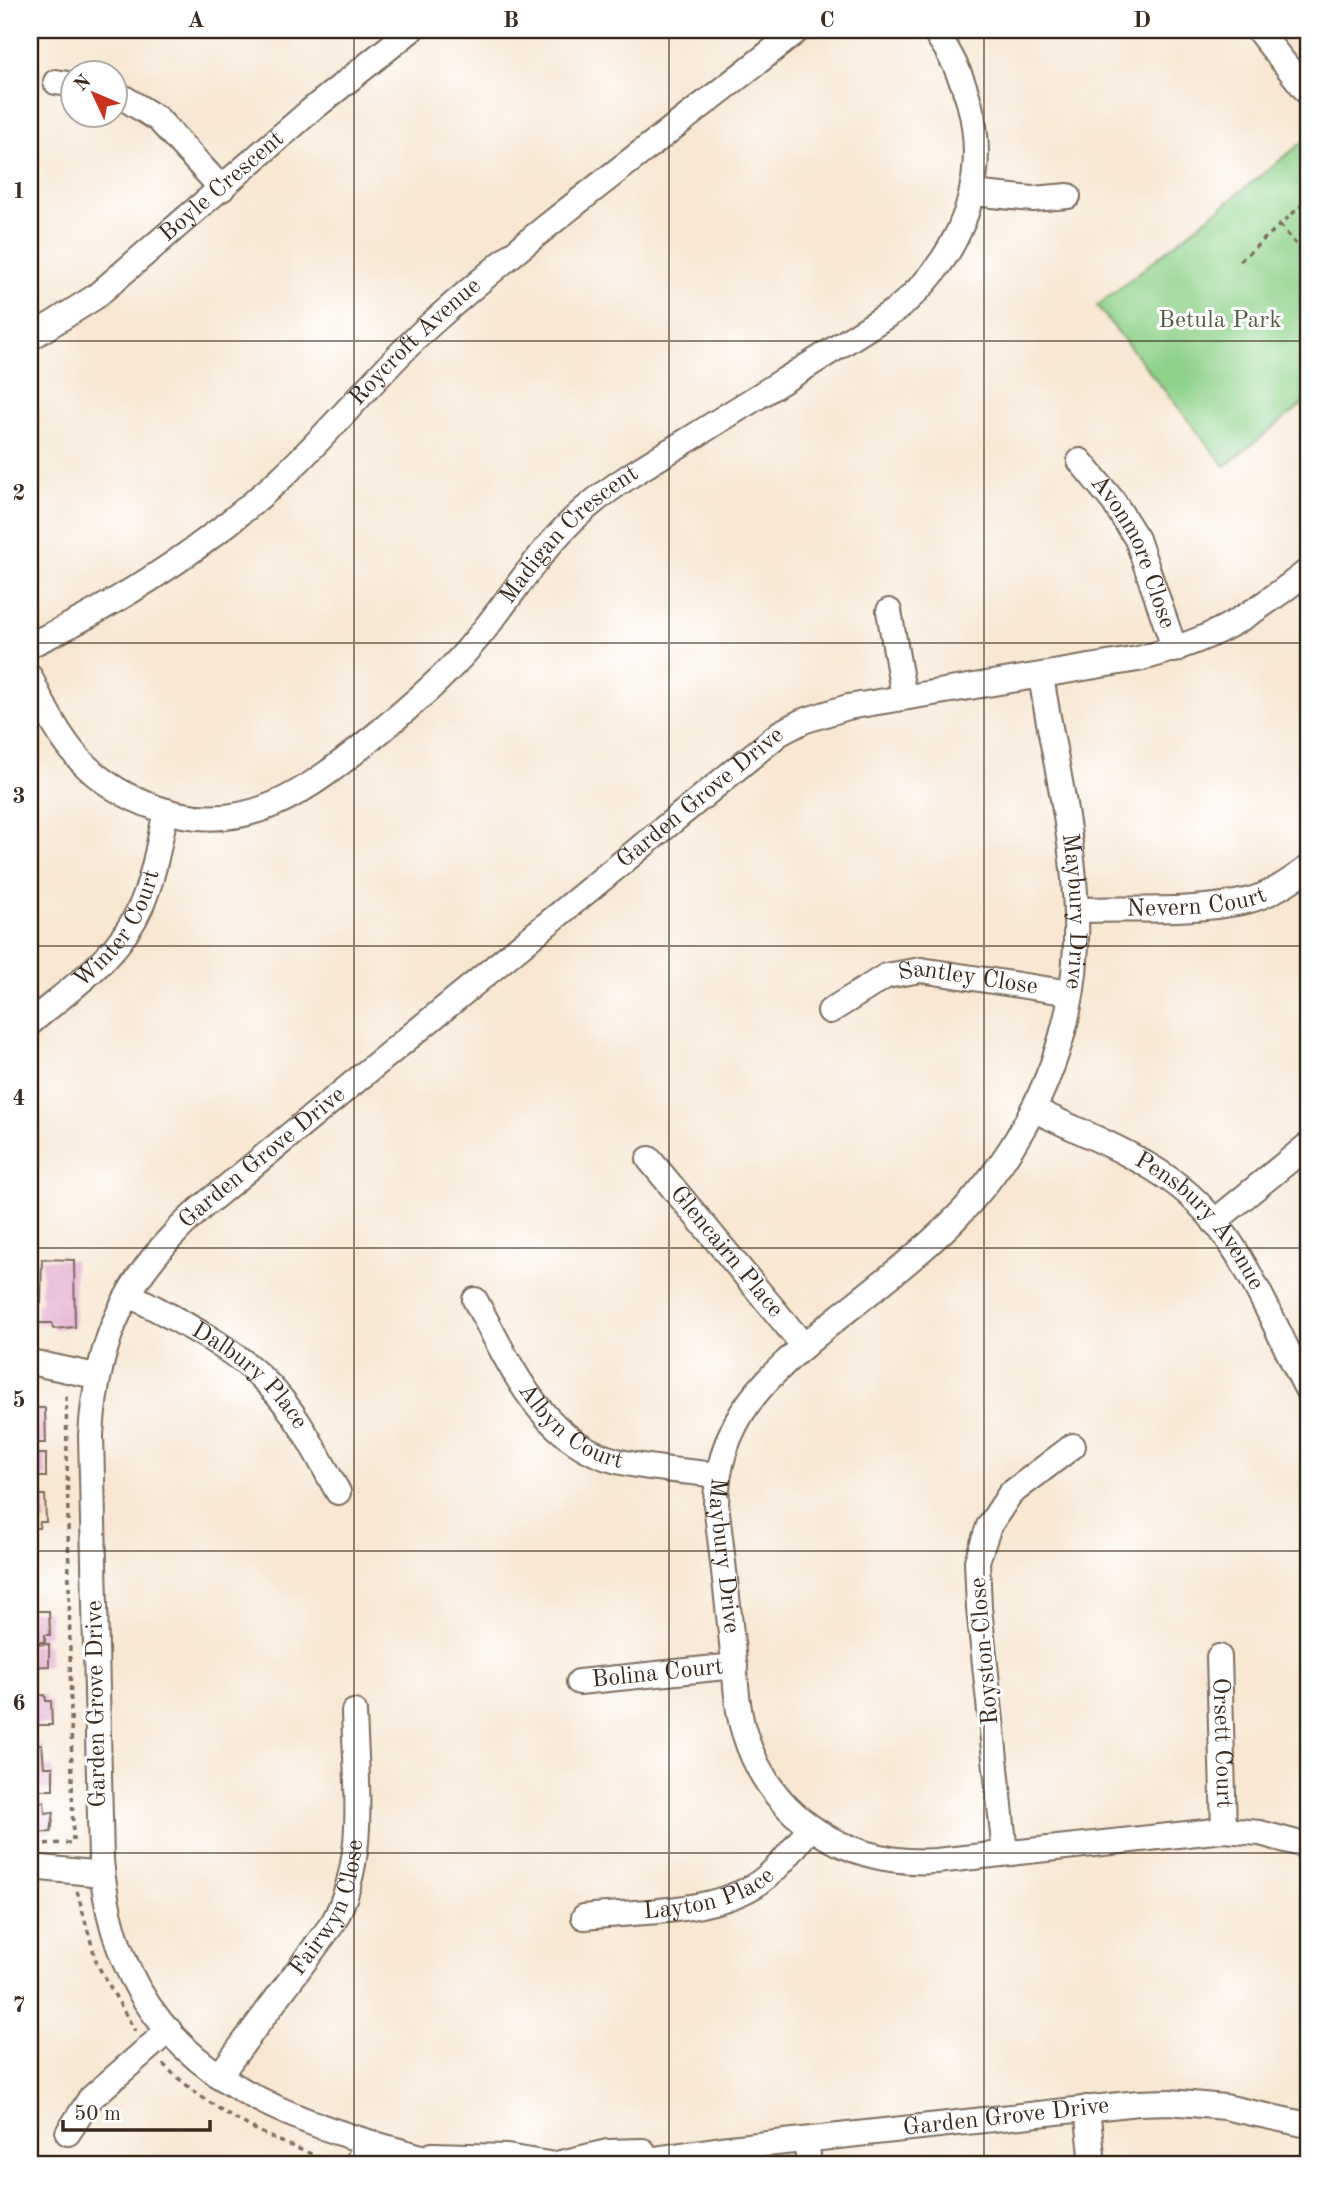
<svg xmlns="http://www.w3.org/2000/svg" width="1338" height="2194" font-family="'Old Standard TT',serif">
	<rect width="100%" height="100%" fill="#fff"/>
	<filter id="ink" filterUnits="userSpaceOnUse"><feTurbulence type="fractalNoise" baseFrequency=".0143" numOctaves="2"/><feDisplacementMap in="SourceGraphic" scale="14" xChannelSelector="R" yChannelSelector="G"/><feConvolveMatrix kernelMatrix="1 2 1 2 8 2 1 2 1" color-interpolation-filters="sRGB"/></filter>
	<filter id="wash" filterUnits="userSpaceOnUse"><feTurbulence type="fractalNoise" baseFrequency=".00686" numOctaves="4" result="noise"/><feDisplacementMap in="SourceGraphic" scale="28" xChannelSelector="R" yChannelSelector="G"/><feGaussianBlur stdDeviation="1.57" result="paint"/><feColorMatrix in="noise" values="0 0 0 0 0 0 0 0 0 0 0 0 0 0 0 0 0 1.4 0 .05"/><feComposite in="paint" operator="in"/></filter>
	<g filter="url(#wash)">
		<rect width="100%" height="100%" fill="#f7e7d3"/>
		<polygon fill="#8fd28a" stroke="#657e54" stroke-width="2" points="1304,141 1308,146 1308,400 1225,466 1097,306"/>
		<g id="blocks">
			<g fill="#e2aace">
				<polygon points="42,1259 74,1260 75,1327 53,1329 52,1323 36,1323 37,1303 41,1303"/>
				<polygon points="30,1408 45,1408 46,1443 30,1443"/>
				<rect x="30" y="1454" width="16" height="23"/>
				<polygon points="30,1495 45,1495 46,1522 40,1522 39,1528 30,1528"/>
				<polygon points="30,1611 49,1611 50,1635 45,1635 45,1642 30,1642"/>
				<polygon points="49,1644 49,1666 30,1667 30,1645"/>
				<polygon points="45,1695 46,1701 51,1701 52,1725 30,1725 30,1696"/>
				<polygon points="42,1744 44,1767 53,1767 53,1790 30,1790 30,1745"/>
				<polygon points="30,1802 44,1802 45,1813 54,1812 51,1832 30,1833"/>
			</g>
		</g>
	</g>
	<g filter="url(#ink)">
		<use href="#blocks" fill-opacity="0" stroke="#7d6c5d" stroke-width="2"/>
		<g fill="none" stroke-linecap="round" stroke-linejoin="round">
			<defs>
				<g id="minor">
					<polyline points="1258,30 1308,93"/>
					<polyline points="56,82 74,85"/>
					<polyline points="116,93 158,119 222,189"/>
					<polyline points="972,193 1033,199 1068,196"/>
					<path id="s1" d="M 30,338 L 95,297 L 310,111 L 411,30"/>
					<path id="s2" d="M 1080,461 L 1113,501 L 1137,539 L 1175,650"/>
					<polyline points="889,611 904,697"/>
					<path id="s3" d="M 30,645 C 120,603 206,547 280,479 C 333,430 377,373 431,324 C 547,220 676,128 798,30"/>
					<path id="s4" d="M 1041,676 C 1058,784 1092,901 1068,1011 C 1051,1090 1009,1165 952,1222 C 914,1259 871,1291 830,1324 C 768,1376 718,1416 716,1504 C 722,1554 728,1603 733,1653 C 736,1679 736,1707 744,1732 C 770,1819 848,1866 936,1861 L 1224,1830 L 1260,1833 L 1308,1846"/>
					<path id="s5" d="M 30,677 C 59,742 87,784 157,808 C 250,841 314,785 382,730 C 415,702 448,674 475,641 C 513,596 540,547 586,508 C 618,481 657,459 693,437 C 761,394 830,353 897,309 C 987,236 1001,123 934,30"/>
					<path id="s6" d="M 1076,910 C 1131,908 1192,913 1246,901 C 1269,896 1289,882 1308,868"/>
					<path id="s7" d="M 830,1011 L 886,976 L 921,970 L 1071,993"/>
					<path id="s8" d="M 30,1023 C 71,988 119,957 141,906 C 154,877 159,842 166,811"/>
					<path id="s9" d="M 1033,1109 C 1079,1132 1131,1151 1172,1181 C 1241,1230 1269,1319 1308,1391"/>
					<path id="s10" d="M 649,1159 L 804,1346"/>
					<polyline points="1214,1222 1308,1145"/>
					<path id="s11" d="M 129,1294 C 177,1321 230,1344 268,1384 C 298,1414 317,1455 338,1492"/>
					<path id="s12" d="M 475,1300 C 510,1363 540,1441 617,1461 C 649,1469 685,1471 718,1475"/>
					<polyline points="30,1362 96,1376"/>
					<path id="s13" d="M 1219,1657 L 1224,1830"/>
					<path id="s14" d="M 579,1682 L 735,1666"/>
					<polyline points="1005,1853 979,1608 977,1561 989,1526 1010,1494 1073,1446"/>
					<polyline points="31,1867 102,1874"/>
					<path id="s15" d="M 584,1917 C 638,1911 706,1914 754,1886 C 777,1872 793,1849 810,1828"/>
					<path id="s16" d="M 219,2076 L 333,1923 C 368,1859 356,1782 354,1712"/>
					<polyline points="1087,2108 1093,2164"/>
					<polyline points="68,2133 90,2099 169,2030"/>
					<polyline points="806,2140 809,2164"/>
					<polyline points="432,2155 507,2157 549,2164"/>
					<polyline points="357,2164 366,2144"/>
					<path id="s17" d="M 449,2164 C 274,2120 119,2068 101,1860 L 91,1435 C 97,1336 127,1274 201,1208 L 780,733 L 803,721 L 848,707 L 1138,659 C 1212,641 1250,617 1308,571"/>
					<polyline points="557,2164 608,2152 643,2151"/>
					<path id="s18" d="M 621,2164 L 721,2149 L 1138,2103 L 1169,2102 L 1225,2107 L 1308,2125"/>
				</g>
			</defs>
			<use href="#minor" stroke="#7d6c5d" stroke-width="28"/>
			<g stroke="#7d6c5d" stroke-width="3.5" stroke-dasharray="5 5" stroke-linecap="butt">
				<polyline points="1280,225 1308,259"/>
				<polyline points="1240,261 1301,206 1308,196"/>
				<polyline points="35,1844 73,1843 66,1391"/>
				<polyline points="77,1891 97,1964 135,2031"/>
				<path d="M 163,2064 C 212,2112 271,2141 337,2163"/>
			</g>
			<use href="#minor" stroke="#fff" stroke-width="24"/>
		</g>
	</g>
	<path fill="none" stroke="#3b2a1e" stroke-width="2" stroke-opacity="0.55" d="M 354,30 L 354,2164M 669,30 L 669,2164M 984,30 L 984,2164M 30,341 L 1308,341M 30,643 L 1308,643M 30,946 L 1308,946M 30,1248 L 1308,1248M 30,1551 L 1308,1551M 30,1853 L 1308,1853"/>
	<g text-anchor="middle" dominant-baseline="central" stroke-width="6" stroke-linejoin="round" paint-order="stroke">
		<g font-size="24" fill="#3b2a1e" stroke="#fff">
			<text stroke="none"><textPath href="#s1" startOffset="245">Boyle Crescent</textPath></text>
			<text stroke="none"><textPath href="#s3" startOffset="494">Roycroft Avenue</textPath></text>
			<text stroke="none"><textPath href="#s5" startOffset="712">Madigan Crescent</textPath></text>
			<text stroke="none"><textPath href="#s2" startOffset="107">Avonmore Close</textPath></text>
			<text stroke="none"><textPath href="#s17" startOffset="1834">Garden Grove Drive</textPath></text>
			<text stroke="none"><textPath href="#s6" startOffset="121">Nevern Court</textPath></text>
			<text stroke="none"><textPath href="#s4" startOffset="238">Maybury Drive</textPath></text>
			<text stroke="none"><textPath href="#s8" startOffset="131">Winter Court</textPath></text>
			<text stroke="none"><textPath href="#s7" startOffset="149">Santley Close</textPath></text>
			<text stroke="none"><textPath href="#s17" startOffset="1267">Garden Grove Drive</textPath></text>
			<text stroke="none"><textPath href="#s9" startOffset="205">Pensbury Avenue</textPath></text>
			<text stroke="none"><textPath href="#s10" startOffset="121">Glencairn Place</textPath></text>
			<text stroke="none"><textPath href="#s11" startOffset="147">Dalbury Place</textPath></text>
			<text stroke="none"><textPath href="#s12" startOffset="163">Albyn Court</textPath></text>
			<text stroke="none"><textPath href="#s4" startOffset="1015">Maybury Drive</textPath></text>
			<text transform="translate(985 1651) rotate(-95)">Royston Close</text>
			<text stroke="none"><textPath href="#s14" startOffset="79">Bolina Court</textPath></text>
			<text transform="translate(97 1704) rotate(-91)">Garden Grove Drive</text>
			<text stroke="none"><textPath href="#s13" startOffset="86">Orsett Court</textPath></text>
			<text stroke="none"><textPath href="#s15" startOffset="128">Layton Place</textPath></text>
			<text stroke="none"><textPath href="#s16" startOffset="203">Fairwyn Close</textPath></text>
			<text stroke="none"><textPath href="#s18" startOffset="388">Garden Grove Drive</textPath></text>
		</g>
		<g font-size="24" fill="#545c3e" stroke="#fff">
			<text x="1220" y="321">Betula Park</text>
		</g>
	</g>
	<rect width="1338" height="2194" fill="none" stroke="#fff" stroke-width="77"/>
	<g transform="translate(94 94) rotate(314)"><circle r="33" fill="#ffffff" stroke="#b1aaa5" stroke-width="2"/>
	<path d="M0-5L12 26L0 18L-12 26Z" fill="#c8321e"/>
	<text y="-10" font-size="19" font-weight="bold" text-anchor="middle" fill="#3b2a1e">N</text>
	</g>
	<path d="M63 2120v10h147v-10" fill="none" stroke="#3b2a1e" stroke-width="3.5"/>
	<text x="74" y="2120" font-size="21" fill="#3b2a1e" stroke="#ffffff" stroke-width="5" paint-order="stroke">50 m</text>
	<rect x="38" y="38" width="1262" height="2118" fill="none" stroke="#3b2a1e" stroke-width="2.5"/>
	<g font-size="23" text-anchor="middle" font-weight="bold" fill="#3b2a1e">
		<text x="196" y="27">A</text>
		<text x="511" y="27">B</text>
		<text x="827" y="27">C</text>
		<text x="1142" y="27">D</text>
		<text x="19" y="198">1</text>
		<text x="19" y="500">2</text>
		<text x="19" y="803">3</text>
		<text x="19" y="1105">4</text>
		<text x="19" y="1407">5</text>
		<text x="19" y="1710">6</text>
		<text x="19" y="2012">7</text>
	</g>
</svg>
